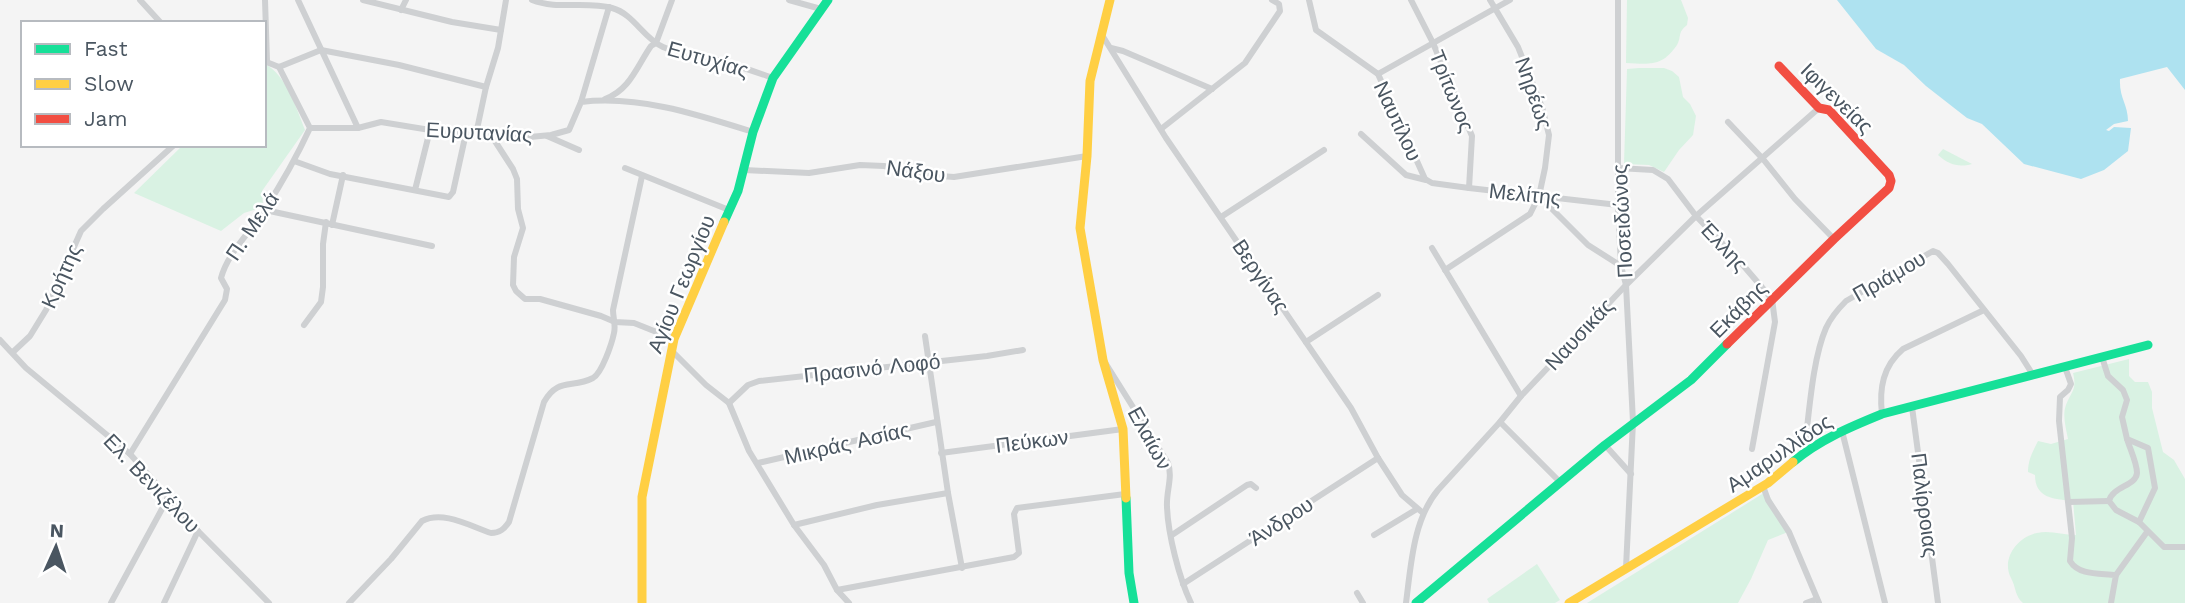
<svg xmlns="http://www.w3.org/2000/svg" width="2185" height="603" font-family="'Work Sans',sans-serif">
	<rect width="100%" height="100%" fill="#f4f4f4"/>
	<g fill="#d9f2e3">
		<path d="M 1627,0 L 1681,0 L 1688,18 L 1687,25 C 1677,33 1682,36 1677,45 C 1662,67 1650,64 1626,63 Z"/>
		<path d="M 264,63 C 287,76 296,107 305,130 L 262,191 L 263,207 L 244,213 L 221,231 L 134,193 L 183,145 L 264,145 Z"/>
		<polygon points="1639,68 1664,68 1672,71 1679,77 1683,97 1690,104 1696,116 1693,135 1679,150 1664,172 1649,165 1624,164 1627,69"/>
		<path d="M 1943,149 L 1972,164 C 1958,168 1948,164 1938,155 Z"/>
		<path d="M 2129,359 L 2129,376 L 2135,382 L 2148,382 L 2152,392 L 2152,408 L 2163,452 L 2174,460 L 2185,479 L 2185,603 L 2023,603 C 2015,597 2016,587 2011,578 C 2001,559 2017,537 2037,533 C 2050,530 2062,535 2076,535 L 2073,501 C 2053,499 2035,498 2035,475 L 2028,472 C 2028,460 2033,451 2038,441 L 2051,444 L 2068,439 C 2066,428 2062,415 2066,405 C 2072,390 2077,390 2073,373 Z"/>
		<polygon points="1767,491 1788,532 1768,540 1751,579 1738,603 1587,603"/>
		<polygon points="1537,564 1560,600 1555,603 1489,603 1487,599"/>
	</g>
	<path fill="#aee2f0" d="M 1837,0 L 2185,0 L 2185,90 L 2167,67 L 2120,79 C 2119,98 2128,104 2128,121 L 2114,124 L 2106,130 L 2109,131 L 2114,127 L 2131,128 L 2128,151 L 2104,170 L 2081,179 L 2024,164 L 1982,124 L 1967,118 L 1926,86 L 1904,65 L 1876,49 Z"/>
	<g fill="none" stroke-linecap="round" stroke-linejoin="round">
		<g stroke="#ced0d2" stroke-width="6">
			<polyline points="140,0 161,23"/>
			<polyline points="265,0 267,61"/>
			<polyline points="298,0 358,128"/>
			<polyline points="363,0 452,22 501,30"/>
			<path d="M 532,0 C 557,10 586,1 612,8 C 634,14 643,38 663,47 C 676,53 692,54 705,57 C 728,62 750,70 773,78"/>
			<polyline points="789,0 821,9"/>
			<polyline points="1309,0 1316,30 1378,74 1425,179 1432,183 1469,188 1618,205"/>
			<polyline points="1411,0 1433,43 1472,136 1469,188"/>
			<polyline points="1618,0 1618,205 1621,266 1626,285 1633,422 1626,568"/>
			<polyline points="401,10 406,0"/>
			<polyline points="1102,35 1166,138 1351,408 1378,458 1402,495 1423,513"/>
			<polyline points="1111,48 1123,51 1212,89"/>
			<polyline points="264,61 279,67 321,50 399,65 486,87"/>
			<polyline points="1378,74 1510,0"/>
			<path d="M 605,99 C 630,90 637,66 651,46 L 656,43 L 672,0"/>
			<polyline points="581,102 609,7"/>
			<polyline points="1728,122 1763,159 1795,199 1834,239"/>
			<path d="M 310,128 L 358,128 L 381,122 L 430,130 L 519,138 L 551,135 L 569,130 L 581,102 C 639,95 699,115 753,132"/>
			<polyline points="1161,129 1245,63 1280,11 1279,4 1272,0"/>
			<polyline points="476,134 486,87 498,48 506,0"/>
			<polyline points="1361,134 1406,175 1426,180"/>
			<polyline points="491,135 513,169 517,179 518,209 523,228 514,257 513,285 516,291 525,299 540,299 601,316 615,322 634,323 674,339"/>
			<polyline points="547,136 579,150"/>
			<polyline points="294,161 330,174 449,197 453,192 466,133"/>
			<polyline points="625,168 729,210"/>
			<polyline points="1618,168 1653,170 1668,179 1696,216 1742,264 1772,299 1775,322 1752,449"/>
			<polyline points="744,170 809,173 860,165 884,166 927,175 954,177 1087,156"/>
			<polyline points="415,190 430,130"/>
			<polyline points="1539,196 1588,245 1621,266"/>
			<polyline points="265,210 432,246"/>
			<polyline points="1221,217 1324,150"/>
			<polyline points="332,225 343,175"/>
			<polyline points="1432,248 1521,396"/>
			<polyline points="1445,270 1530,214 1539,196 1545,168 1549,135 1542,107 1518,47 1490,0"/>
			<polyline points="304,325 321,302 323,287 323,244 326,222"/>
			<polyline points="925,336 948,493 962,568"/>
			<polyline points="0,340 26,368 130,454 198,531 269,603"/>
			<polyline points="1306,342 1378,295"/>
			<polyline points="671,350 706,385 729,403 749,451 794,525 824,565 837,590 849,603"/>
			<polyline points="13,352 30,336 46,310 81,231 103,209 174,145"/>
			<polyline points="2102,357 2108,376 2123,390 2127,400 2122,417 2127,439 2148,448 2155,488 2139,522 2164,547 2185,547"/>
			<path d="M 1106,364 L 1168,463 C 1173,478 1166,491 1167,507 C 1168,534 1179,578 1191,603"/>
			<path d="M 2065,367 L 2071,384 L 2068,390 L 2060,397 L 2059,421 L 2072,538 L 2070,561 C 2079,576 2100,573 2116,575 L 2111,603"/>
			<polyline points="729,403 748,385 759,381 987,356 1023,350"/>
			<polyline points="1912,407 1938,603"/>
			<path d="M 1882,414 C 1879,388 1883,366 1903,349 L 1984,310"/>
			<polyline points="1500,422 1560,482"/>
			<polyline points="1842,431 1885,603"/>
			<path d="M 2127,439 C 2130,449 2137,463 2137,473 C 2136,486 2113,486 2109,501 L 2116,510 L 2139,522"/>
			<polyline points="1605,445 1631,474"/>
			<polyline points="941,453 1123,429"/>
			<path d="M 1804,453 C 1809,417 1812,360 1826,328 C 1831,317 1838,309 1846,301 L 1933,251 L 1938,253 L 1948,264 L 2021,356 L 2033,375"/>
			<path d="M 130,454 L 225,300 L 227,289 L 221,278 C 228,252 251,232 265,209 C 282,183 297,156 310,128 L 279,67"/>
			<polyline points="758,463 936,422"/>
			<polyline points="1763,486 1768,500 1789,532 1819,603"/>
			<polyline points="2069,502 2109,501"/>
			<polyline points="794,525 877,505 948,493"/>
			<polyline points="1172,535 1247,485 1251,484 1256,488"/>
			<polyline points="1374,535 1417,509"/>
			<polyline points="2116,575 2147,532"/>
			<polyline points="1183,584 1378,458"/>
			<polyline points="837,590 1014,557 1019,553 1014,514 1017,508 1125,494"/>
			<polyline points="1357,593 1363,603"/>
			<polyline points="111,603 169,496"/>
			<polyline points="164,603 198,531"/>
			<path d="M 349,603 L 391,559 L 422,521 C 443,510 470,526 491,533 C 500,533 504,529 509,522 L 544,402 C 558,377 572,389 593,378 C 602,373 612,343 614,333 C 616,325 613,318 613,310 L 642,176"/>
			<path d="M 1406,603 C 1411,565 1413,520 1438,490 L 1500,422 L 1521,396 L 1626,285 L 1696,216 L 1819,108"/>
			<polyline points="1806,603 1817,599"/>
		</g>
		<g stroke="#16e098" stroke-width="9">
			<polyline points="724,222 738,191 753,132 773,78 828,0"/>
			<path d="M 1793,462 C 1819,440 1850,427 1882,414 L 2148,345"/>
			<polyline points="1126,498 1129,573 1134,603"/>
			<polyline points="1416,603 1605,445 1691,380 1727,344"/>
		</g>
		<g stroke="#ffcf43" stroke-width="9">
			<polyline points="1110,0 1090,81 1087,156 1080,228 1103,360 1123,429 1126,498"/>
			<polyline points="642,603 642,497 674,339 724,222"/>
			<polyline points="1569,603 1768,483 1793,462"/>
		</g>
		<polyline stroke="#f24e42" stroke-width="9" points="1727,344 1834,239 1889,188 1891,181 1889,175 1829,110 1819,108 1779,66"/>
	</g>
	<g text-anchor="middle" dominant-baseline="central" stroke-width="5" stroke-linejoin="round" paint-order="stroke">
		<g font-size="21" fill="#4a5661" stroke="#fff">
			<text transform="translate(708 59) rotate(16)">Ευτυχίας</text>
			<text transform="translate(1452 91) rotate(68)">Τρίτωνος</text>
			<text transform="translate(1534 93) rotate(71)">Νηρέως</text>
			<text transform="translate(1837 98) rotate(44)">Ιφιγενείας</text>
			<text transform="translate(1398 121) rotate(65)">Ναυτίλου</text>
			<text transform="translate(479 132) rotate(3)">Ευρυτανίας</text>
			<text transform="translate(916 171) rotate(8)">Νάξου</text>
			<text transform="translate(1525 194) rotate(6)">Μελίτης</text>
			<text transform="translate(1622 221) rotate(-93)">Ποσειδώνος</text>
			<text transform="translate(252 226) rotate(-56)">Π. Μελά</text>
			<text transform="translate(1724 246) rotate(47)">Έλλης</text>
			<text transform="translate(61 276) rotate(-66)">Κρήτης</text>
			<text transform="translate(1261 276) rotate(56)">Βεργίνας</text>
			<text transform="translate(1889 276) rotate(-30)">Πριάμου</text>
			<text transform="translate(681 284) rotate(-68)">Αγίου Γεωργίου</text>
			<text transform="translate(1738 309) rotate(-45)">Εκάβης</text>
			<text transform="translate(1579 334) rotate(-47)">Ναυσικάς</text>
			<text transform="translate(872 368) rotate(-6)">Πρασινό Λοφό</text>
			<text transform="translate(1150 438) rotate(61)">Ελαίων</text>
			<text transform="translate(1032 441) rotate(-7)">Πεύκων</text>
			<text transform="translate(847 443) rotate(-13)">Μικράς Ασίας</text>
			<text transform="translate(1779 453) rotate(-34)">Αμαρυλλίδος</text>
			<text transform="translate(152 483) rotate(46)">Ελ. Βενιζέλου</text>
			<text transform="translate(1925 505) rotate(83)">Παλίρροιας</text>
			<text transform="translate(1281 521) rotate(-33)">Άνδρου</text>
		</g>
	</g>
	<rect x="21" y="21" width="245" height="126" fill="#ffffff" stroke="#b7bbc0" stroke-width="2"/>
	<rect x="35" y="44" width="35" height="10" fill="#16e098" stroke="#b7bbc0" stroke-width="2"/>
	<text x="84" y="56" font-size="21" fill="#4a5661">Fast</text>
	<rect x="35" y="79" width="35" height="10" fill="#ffcf43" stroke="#b7bbc0" stroke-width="2"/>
	<text x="84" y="91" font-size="21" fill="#4a5661">Slow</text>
	<rect x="35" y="114" width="35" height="10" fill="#f24e42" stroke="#b7bbc0" stroke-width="2"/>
	<text x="84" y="126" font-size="21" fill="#4a5661">Jam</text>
	<g transform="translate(56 547) rotate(3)" stroke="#ffffff" stroke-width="5" paint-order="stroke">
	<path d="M0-5L12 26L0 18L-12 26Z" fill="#4a5661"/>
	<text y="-10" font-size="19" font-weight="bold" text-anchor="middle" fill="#4a5661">N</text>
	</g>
</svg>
